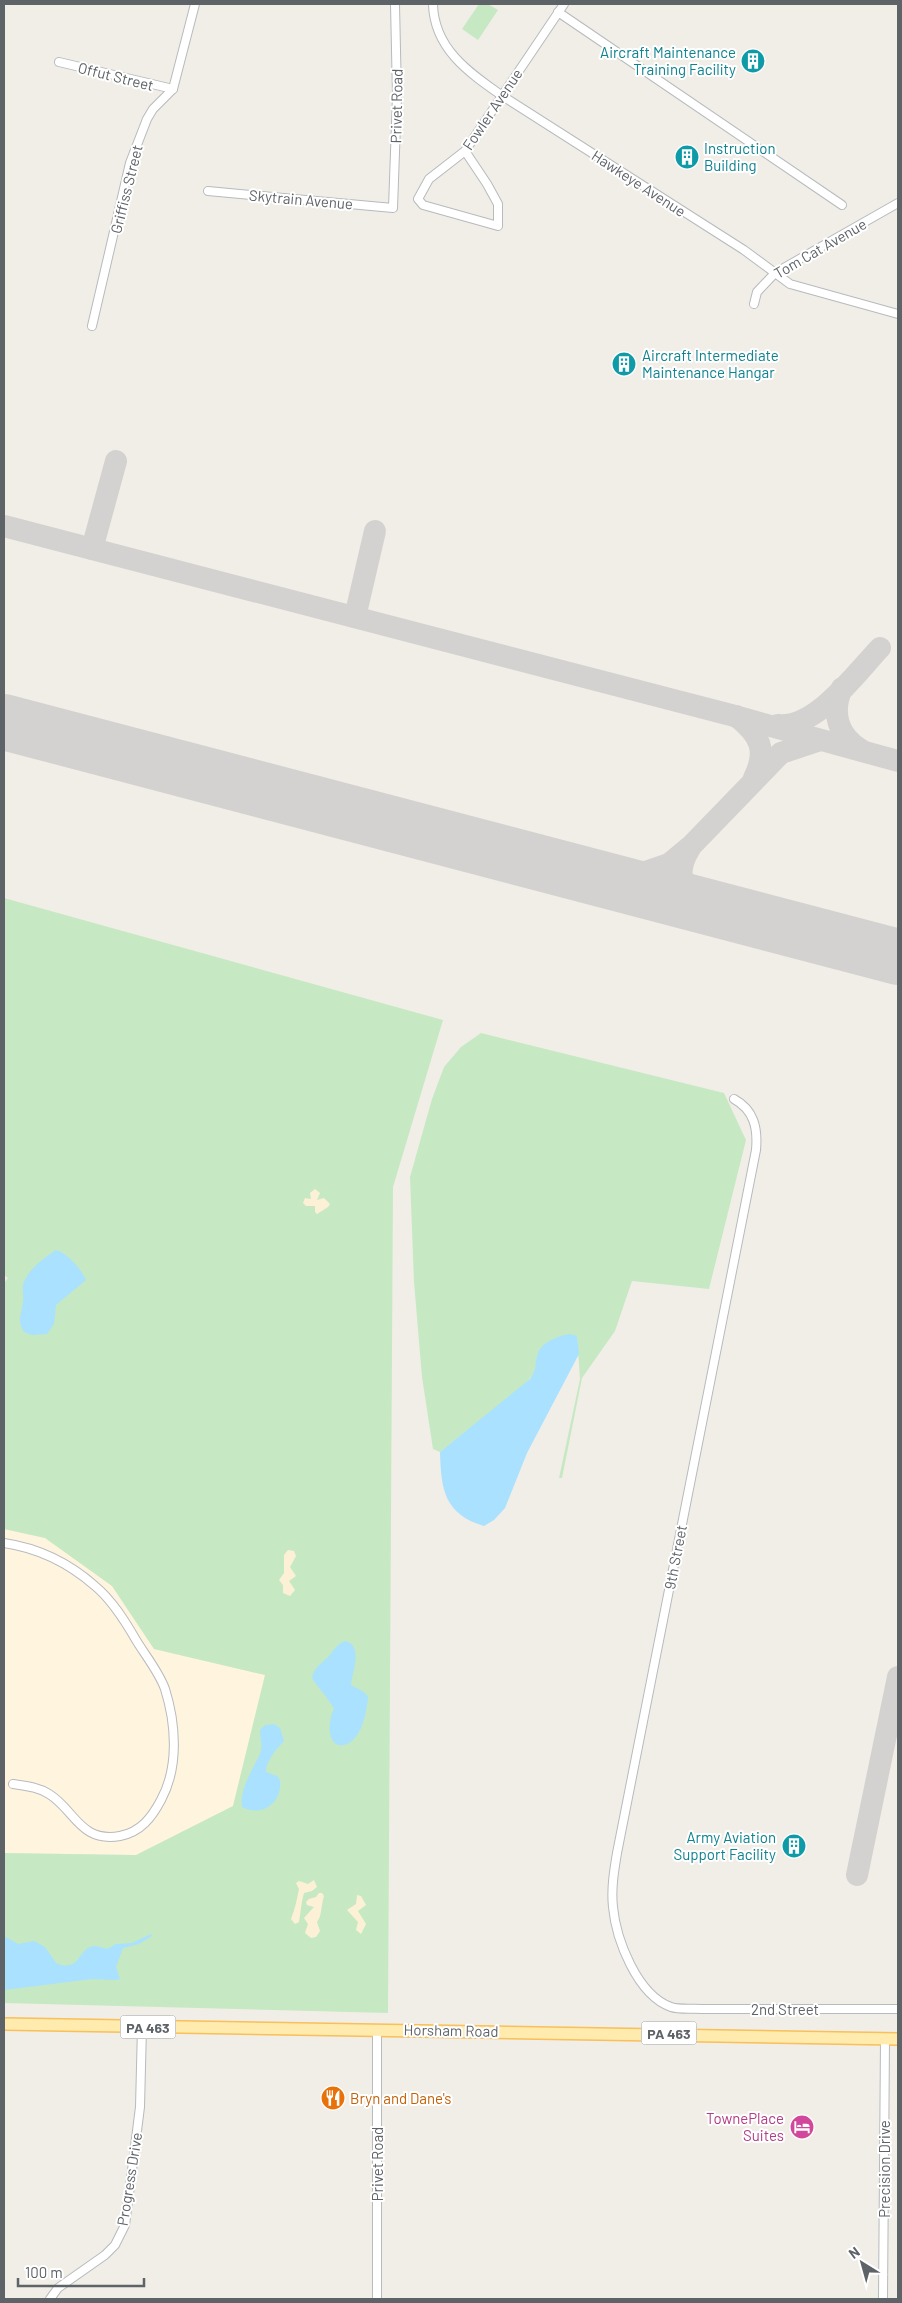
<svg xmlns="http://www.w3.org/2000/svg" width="902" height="2303" font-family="Barlow,sans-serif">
	<rect width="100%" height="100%" fill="#f1eee7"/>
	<polygon fill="#fff5de" points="4,1529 45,1538 112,1586 154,1649 265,1675 233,1806 136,1855 4,1853"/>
	<g fill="#c6e9c3">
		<polygon points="479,4 488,4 498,10 478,40 462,29"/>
		<polygon points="4,898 443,1020 393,1187 388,2013 4,2003 4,1853 136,1855 233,1806 265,1675 154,1649 112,1586 45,1538 4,1529 4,1283 8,1278 4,1275"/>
		<path d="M 481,1033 L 724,1093 L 746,1140 L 709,1289 L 632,1281 L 615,1331 L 582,1378 L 562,1478 L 559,1478 L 580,1379 L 577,1336 L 537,1355 C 537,1373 531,1378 519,1390 L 440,1452 L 433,1449 L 422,1377 L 414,1282 L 410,1177 L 432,1099 L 444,1067 L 461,1047 Z"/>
	</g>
	<g fill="#fcf1d7">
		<polygon points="315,1189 320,1193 317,1200 324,1198 330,1204 328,1207 317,1214 315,1212 315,1206 306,1206 303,1203 305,1198 311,1199 310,1193"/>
		<polygon points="288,1550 294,1551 296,1556 290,1567 296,1576 289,1581 295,1590 290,1596 283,1593 283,1585 279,1580 284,1573 284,1555"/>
		<path d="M 314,1880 L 317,1887 L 312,1891 L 304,1893 C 301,1903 301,1911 299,1922 L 295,1924 L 291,1919 C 295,1909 297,1899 299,1889 L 296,1883 L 299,1881 L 308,1884 Z"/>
		<path d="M 319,1893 L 322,1893 L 324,1896 C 321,1905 322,1916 317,1922 L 320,1931 L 316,1937 L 311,1938 L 305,1933 L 308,1924 L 304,1918 L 314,1907 L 307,1905 L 306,1902 L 309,1899 L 316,1897 Z"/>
		<polygon points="357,1895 361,1896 366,1905 358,1911 366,1924 361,1934 356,1930 358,1922 347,1910 356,1904"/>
	</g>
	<g fill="#a9e1ff">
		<path d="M 56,1250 C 66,1252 83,1271 86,1280 L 56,1305 L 54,1324 L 47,1334 L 32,1335 L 24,1332 C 16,1319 22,1314 23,1301 C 24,1296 22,1291 23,1285 C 27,1270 44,1258 56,1250 Z"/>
		<path d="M 570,1334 L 577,1336 L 579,1354 L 527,1453 L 505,1508 L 494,1520 L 484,1526 C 444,1514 441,1489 440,1452 L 530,1379 C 538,1366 534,1368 537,1356 C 540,1342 558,1336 570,1334 Z"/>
		<path d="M 345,1641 C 364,1645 352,1673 351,1685 L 364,1692 L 368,1697 C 367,1711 362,1736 349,1743 C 328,1754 326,1723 334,1709 C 331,1702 318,1687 312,1678 C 314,1666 323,1663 330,1655 C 335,1649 336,1645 345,1641 Z"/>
		<path d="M 274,1724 L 280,1728 L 284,1741 C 276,1749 266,1761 266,1772 L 277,1776 L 280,1780 C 283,1802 262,1818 242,1807 C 239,1790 253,1769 260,1754 C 263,1746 260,1738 260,1730 L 265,1725 Z"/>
		<path d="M 151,1934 L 152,1936 L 139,1944 L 123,1948 L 116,1967 L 120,1979 L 116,1980 L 92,1979 L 4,1990 L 4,1938 L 6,1937 L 18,1944 L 34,1941 L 45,1947 L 56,1963 C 81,1974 78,1946 95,1946 C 98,1946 103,1948 107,1949 L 116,1944 L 132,1943 Z"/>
	</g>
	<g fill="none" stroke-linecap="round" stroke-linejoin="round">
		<g stroke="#d4d2d0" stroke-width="22">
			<polyline points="4,526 731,715 898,761"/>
			<polyline points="92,549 116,461"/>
			<polyline points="355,617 375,531"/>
			<path d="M 842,688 C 831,713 838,736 861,750"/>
			<path d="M 736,716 C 760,735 768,750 754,778"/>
			<polyline points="4,719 10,724"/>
			<path d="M 778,725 C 816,729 856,673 880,648"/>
			<path d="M 690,848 C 674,874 682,886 702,905"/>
			<polyline points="598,878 640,874 669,864 692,845 781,753 820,740"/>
			<polyline points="857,1875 898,1677"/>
		</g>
		<polyline stroke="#d4d2d0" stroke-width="56" points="4,722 898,957"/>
		<defs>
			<g id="minor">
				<path d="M 433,4 C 434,48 468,72 501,95 L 744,250 L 790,284 L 898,314"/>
				<polyline points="558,12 842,205"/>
				<polyline points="59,62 173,89"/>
				<polyline points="465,151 487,184 498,204 498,226 423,205 418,199 429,179 465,151 564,4"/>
				<polyline points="208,191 393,208 397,96 395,4"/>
				<polyline points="754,304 757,292 775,273 898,203"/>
				<polyline points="92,326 130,163 147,119 153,109 173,89 195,4"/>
				<path d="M 734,1099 C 754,1110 758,1128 756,1150 L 617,1853 C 614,1871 611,1889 613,1907 C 616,1939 637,1995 671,2007 C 680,2010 693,2008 702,2009 L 898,2009"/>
				<path d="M 4,1543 C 38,1548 69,1563 95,1586 C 112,1600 125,1621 136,1640 C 145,1655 159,1672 165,1689 C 176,1724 179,1767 161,1800 C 152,1817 141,1832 120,1836 C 80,1843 75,1810 49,1794 C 38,1787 26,1786 13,1784"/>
				<polyline points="50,2299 58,2288 105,2255 115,2245 125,2225 140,2107 142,2027"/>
				<polyline points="377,2299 377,2029"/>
				<polyline points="883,2299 885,2039"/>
			</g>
			<polyline id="primary" points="4,2024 898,2039"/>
		</defs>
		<use href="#minor" stroke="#b7babe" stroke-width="10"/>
		<use href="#primary" stroke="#f8bf5a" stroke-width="14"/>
		<use href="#minor" stroke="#fff" stroke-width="8"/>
		<use href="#primary" stroke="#ffebae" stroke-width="11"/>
	</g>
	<defs>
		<symbol id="building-disc" viewBox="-11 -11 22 22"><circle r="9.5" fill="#0f9aa8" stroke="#fff"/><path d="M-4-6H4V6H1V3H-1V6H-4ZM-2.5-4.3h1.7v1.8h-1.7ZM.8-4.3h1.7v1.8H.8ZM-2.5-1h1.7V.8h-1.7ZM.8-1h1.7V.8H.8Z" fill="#fff"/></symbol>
		<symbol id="restaurant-disc" viewBox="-11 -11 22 22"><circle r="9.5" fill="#e8710a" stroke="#fff"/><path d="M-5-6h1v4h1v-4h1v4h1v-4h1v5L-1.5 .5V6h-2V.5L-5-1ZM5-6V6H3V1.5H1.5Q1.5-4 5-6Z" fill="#fff"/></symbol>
		<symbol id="hotel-disc" viewBox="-11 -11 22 22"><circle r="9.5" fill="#d1479c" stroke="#fff"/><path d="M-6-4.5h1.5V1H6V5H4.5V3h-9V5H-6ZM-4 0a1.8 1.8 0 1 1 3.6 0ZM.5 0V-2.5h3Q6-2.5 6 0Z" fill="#fff"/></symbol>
	</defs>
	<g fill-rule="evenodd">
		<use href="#building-disc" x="739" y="47" width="28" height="28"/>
		<use href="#building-disc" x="673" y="143" width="28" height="28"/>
		<use href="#building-disc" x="610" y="350" width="28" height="28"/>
		<use href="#building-disc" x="780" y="1832" width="28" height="28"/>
		<use href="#restaurant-disc" x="319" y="2084" width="28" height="28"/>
		<use href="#hotel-disc" x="788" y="2113" width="28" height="28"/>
	</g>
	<g text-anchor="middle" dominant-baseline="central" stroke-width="4" stroke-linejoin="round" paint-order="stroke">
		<g fill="#fff" stroke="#8e9295" stroke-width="1">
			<rect x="120.5" y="2015.5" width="55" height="23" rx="4"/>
			<rect x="641.5" y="2021.5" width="55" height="23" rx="4"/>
		</g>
		<g font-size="14" font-weight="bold" fill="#5e6368">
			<text x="148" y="2027">PA 463</text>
			<text x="669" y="2033">PA 463</text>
		</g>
		<g font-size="15" fill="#0d838f" stroke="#fff" text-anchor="end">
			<text x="736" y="52">Aircraft Maintenance<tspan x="736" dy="17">Training Facility</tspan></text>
			<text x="704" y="148" text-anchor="start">Instruction<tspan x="704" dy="17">Building</tspan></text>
			<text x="642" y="355" text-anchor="start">Aircraft Intermediate<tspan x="642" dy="17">Maintenance Hangar</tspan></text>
			<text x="776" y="1837">Army Aviation<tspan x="776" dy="17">Support Facility</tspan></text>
		</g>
		<g font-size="15" fill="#5e6368" stroke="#fff">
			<text transform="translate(116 76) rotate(14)">Offut Street</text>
			<text transform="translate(396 106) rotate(-89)">Privet Road</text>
			<text transform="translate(492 109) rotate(-56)">Fowler Avenue</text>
			<text transform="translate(639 183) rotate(33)">Hawkeye Avenue</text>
			<text transform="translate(126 189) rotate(-76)">Griffiss Street</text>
			<text transform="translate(301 199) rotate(5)">Skytrain Avenue</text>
			<text transform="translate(820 248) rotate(-30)">Tom Cat Avenue</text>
			<text transform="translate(675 1557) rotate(-79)">9th Street</text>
			<text x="785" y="2009">2nd Street</text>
			<text transform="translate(451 2030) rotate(1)">Horsham Road</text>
			<text transform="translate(377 2164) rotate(-90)">Privet Road</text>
			<text transform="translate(884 2169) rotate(-90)">Precision Drive</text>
			<text transform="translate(129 2179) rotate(-81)">Progress Drive</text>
		</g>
		<g font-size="15" fill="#c56008" stroke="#fff" text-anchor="start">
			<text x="350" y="2098">Bryn and Dane's</text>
		</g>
		<g font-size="15" fill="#b23c85" stroke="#fff" text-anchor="end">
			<text x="784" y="2118">TownePlace<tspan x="784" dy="17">Suites</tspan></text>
		</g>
	</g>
	<rect width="902" height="2303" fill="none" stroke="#5e6368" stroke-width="10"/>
	<g transform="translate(862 2263) rotate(323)" stroke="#ffffff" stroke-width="4" paint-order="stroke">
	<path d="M0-4L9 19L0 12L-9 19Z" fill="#5e6368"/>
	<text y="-8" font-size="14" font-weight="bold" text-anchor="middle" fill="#5e6368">N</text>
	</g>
	<path d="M18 2278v8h126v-8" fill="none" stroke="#5e6368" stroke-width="2.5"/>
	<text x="25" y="2278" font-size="15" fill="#5e6368" stroke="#ffffff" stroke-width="4" paint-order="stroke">100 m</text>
</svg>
